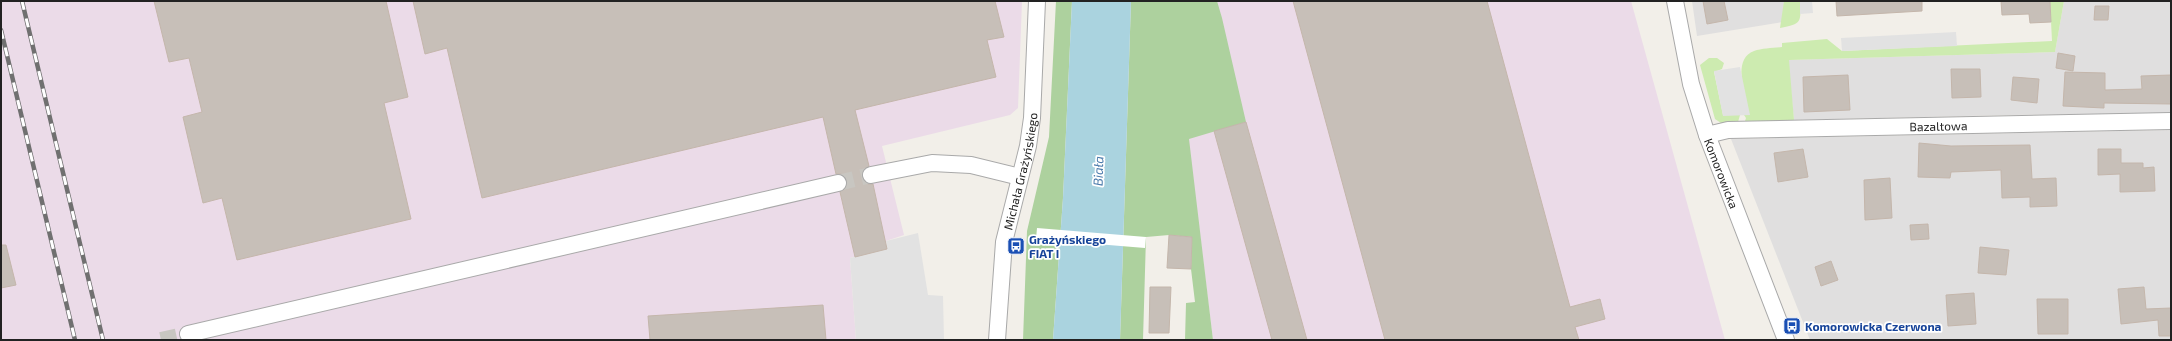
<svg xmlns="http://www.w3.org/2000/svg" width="2172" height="341" font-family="'Exo 2',sans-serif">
	<rect width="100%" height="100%" fill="#f2efe9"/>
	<g fill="#e0dfdf">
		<polygon points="1692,1 1784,1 1783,22 1697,36"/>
		<polygon points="2064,1 2171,1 2171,114 2007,115 1794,120 1788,60 2055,52"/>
		<polygon points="2171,130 2171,340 1810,340 1731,139"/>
	</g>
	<g fill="#ebdbe8">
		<polygon points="1,1 1022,1 1018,108 1010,115 882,146 904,235 886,241 887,249 850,258 856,340 1,340"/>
		<polygon points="1195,1 1631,1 1725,340 1213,340 1188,138"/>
	</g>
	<g fill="#cdebb0">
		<path d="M 1784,1 L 1800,1 C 1801,22 1802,24 1780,28 Z"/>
		<path d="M 2050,1 L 2064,1 L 2055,52 L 1789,60 L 1794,120 L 1744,124 L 1746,118 L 1744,115 L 1749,115 C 1746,97 1731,59 1754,51 C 1762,48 1773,48 1782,47 L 1782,43 L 1827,39 L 1842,51 L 2052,41 Z"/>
		<polygon points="1709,58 1717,58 1724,63 1722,69 1714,72 1723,115 1740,115 1738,122 1741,124 1724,125 1715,119 1700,65"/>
	</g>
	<g fill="#add19e">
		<polygon points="1056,1 1072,1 1063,198 1053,340 1023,340 1027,231 1049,137"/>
		<polygon points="1131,1 1217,1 1222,18 1246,122 1189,139 1213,340 1185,340 1186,303 1195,302 1191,269 1192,237 1169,235 1146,237 1143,340 1120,340"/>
	</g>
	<g fill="#e2e2e2">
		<polygon points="1800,1 1812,1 1813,13 1800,14"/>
		<polygon points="1956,32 1957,46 1842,51 1841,38"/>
		<polygon points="1740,67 1750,115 1723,116 1714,71"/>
		<polygon points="918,233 928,295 943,296 944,340 856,340 850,258 887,249 886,241"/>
	</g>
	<polygon fill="#aad3df" points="1072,1 1131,1 1120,340 1053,340 1063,198"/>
	<polygon fill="#fff" points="1037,228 1146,237 1145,248 1036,239"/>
	<g fill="#c7bfb8" stroke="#c4b6ab">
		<polygon points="154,1 386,1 408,97 384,103 411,219 237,260 222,198 203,203 183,117 202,112 189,58 169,62"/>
		<polygon points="413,1 995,1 1004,37 987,40 996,77 855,110 869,166 862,172 862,177 868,184 873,184 887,249 855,257 840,192 847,186 847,180 841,174 836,174 823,117 482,198 447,48 425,54"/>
		<polygon points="1293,1 1487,1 1570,307 1600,299 1605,319 1575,327 1579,340 1385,340"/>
		<polygon points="1703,1 1724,1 1728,20 1707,24"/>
		<polygon points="1836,1 1922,1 1922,11 1837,16"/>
		<polygon points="2001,1 2050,1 2051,22 2030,23 2029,14 2002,15"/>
		<polygon points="2095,6 2109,6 2108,20 2094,20"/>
		<polygon points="2058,53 2075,56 2073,71 2056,68"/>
		<polygon points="1951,69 1980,69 1981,97 1952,98"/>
		<polygon points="2065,72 2105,73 2105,90 2142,89 2141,76 2171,75 2171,104 2104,103 2104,108 2063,106"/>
		<polygon points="1848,75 1850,110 1804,112 1803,77"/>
		<polygon points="2013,77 2039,79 2037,103 2011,100"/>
		<polygon points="1246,122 1307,340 1272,340 1214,131"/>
		<polygon points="1919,143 1951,146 2030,145 2032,179 2056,178 2057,206 2030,207 2030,197 2002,198 2001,170 1951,172 1950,178 1918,177"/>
		<polygon points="1803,149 1808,177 1778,182 1774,153"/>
		<polygon points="2098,149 2121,149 2121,163 2143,163 2143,168 2154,167 2155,191 2120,192 2120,174 2098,175"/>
		<polygon points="1890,178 1892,218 1865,220 1864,180"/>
		<polygon points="1928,224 1929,239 1911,240 1910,225"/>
		<polygon points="1169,235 1192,237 1191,269 1167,268"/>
		<polygon points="1,245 6,245 16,285 1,288"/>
		<polygon points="1980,247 2009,250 2006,275 1978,273"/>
		<polygon points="1831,261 1838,280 1821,286 1815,267"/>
		<polygon points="1150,287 1171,287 1169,333 1149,333"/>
		<polygon points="2144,287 2146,309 2171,308 2171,336 2159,336 2158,320 2121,324 2118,289"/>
		<polygon points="1974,293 1976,324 1948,326 1946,295"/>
		<polygon points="2037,299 2068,299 2068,334 2038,334"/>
		<polygon points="823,305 826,340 650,340 648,316"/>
	</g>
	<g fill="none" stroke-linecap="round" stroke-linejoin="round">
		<g stroke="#c8c6c1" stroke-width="16" stroke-dasharray="16 8" stroke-linecap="butt">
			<polyline points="838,183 871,175"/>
			<polyline points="161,340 188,334"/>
		</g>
		<defs>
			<g id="minor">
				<path id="s1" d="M 1675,1 L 1691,84 L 1707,135 L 1786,340"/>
				<path id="s2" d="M 1707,135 L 1728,130 L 2171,121"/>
				<polyline points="871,175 932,163 971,165 1020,177"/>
				<polyline points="188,334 838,183"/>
				<path id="s3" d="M 997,340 L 1004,242 L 1028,146 L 1032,118 L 1037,1"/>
			</g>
		</defs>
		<use href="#minor" stroke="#a9a9a9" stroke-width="18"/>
		<use href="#minor" stroke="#fff" stroke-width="16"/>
		<defs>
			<g id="rail">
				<polyline points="22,1 103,340"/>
				<polyline points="1,30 75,340"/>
			</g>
		</defs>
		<use href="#rail" stroke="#707070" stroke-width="4.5"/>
		<use href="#rail" stroke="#fff" stroke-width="3" stroke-dasharray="9" stroke-linecap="butt"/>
	</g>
	<defs>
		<symbol id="bus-square" viewBox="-11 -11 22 22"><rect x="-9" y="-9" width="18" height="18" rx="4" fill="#1a4fb4" stroke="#fff"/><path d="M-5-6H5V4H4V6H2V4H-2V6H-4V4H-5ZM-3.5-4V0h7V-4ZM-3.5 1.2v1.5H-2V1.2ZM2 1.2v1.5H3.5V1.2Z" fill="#fff"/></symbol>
	</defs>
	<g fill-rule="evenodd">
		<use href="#bus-square" x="1006" y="236" width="20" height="20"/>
		<use href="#bus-square" x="1782" y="316" width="20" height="20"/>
	</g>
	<g text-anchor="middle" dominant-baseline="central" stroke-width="3.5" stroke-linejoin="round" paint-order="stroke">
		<g font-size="12" fill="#222" stroke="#fff">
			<text stroke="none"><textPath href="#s2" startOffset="232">Bazaltowa</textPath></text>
			<text stroke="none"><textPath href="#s3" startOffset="171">Michała Grażyńskiego</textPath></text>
			<text stroke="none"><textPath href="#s1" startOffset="179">Komorowicka</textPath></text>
		</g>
		<g font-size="12" font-weight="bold" fill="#164399" stroke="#fff" text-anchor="start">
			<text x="1029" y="239">Grażyńskiego<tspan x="1029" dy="14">FIAT I</tspan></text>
			<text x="1805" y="326">Komorowicka Czerwona</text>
		</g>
		<g font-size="13" font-style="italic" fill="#4a7aab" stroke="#fff">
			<text transform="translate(1098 171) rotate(-88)">Biała</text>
		</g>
	</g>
	<rect width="2172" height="341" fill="none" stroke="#222222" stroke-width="4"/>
</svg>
